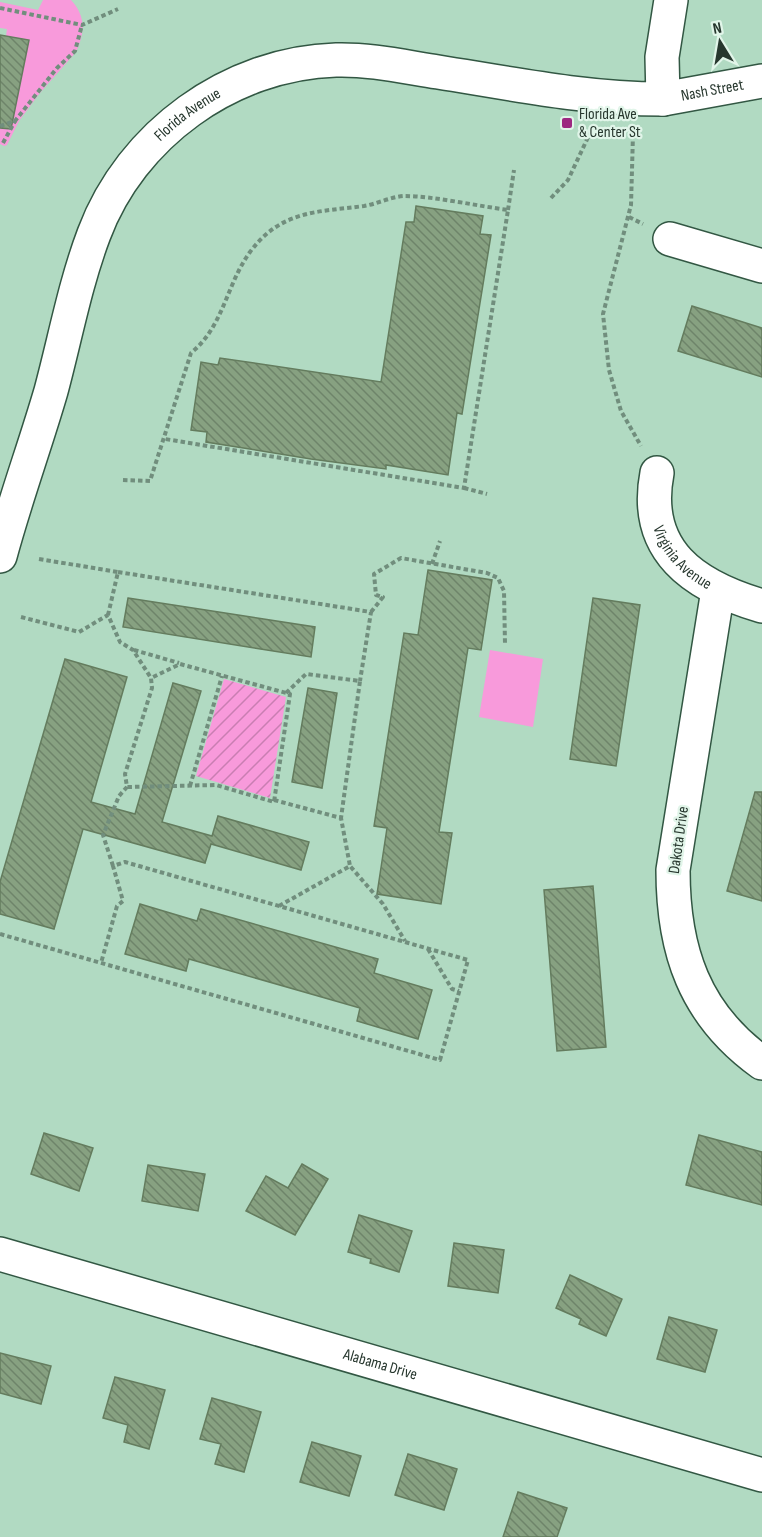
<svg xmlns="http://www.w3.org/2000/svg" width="762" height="1537" font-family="'Sofia Sans Condensed',sans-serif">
	<defs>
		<pattern id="garden-furrows" width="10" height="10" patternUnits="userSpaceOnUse" patternTransform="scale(1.5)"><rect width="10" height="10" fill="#f89adb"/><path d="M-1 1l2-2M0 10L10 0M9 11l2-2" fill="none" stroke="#c97eb2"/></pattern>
		<pattern id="building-back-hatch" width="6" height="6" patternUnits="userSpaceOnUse" patternTransform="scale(1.5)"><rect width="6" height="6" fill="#87a181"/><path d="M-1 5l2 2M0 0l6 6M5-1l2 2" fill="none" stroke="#6e846a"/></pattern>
	</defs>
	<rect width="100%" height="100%" fill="#b1dac2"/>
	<g fill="#f89adb">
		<path d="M 43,0 L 71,0 C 86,16 85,33 76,52 L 39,94 L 19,121 L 7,145 L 4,146 L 0,144 L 0,107 L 28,40 L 6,36 L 7,29 L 0,28 L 0,2 L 38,10 Z"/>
		<polygon points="490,650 543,659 533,727 479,717"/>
	</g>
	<polygon fill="url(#garden-furrows)" points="224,679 286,697 270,798 196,776"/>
	<g fill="url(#building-back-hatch)" stroke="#647c5e" stroke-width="1.5">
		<polygon points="0,35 29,40 11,129 0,128"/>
		<polygon points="416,206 483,216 480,234 491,235 462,414 457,413 448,475 386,465 386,469 311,459 206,442 207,432 191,430 201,362 218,365 220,358 381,382 406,222 414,222"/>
		<polygon points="692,306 762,328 762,377 678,351"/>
		<polygon points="428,570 492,580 481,650 468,648 439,832 452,833 441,904 377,894 387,828 374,826 404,633 418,635"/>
		<polygon points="128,598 315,627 311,657 123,627"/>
		<polygon points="593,598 640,605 616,766 570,759"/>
		<polygon points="65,659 127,677 91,802 135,814 173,683 201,691 162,822 212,836 218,816 309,842 301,870 211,844 205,863 83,829 54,929 0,914 0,882"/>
		<polygon points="308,688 337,693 322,788 292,782"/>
		<polygon points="755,792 762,792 762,901 727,891"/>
		<polygon points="593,886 606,1047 557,1051 544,890"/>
		<polygon points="140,904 197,921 201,909 378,959 374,973 432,990 418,1039 357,1021 360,1008 189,959 186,971 125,954"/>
		<polygon points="44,1133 93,1148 79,1191 31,1174"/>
		<polygon points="699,1135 762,1152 762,1205 686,1185"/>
		<polygon points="302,1164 328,1179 295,1235 246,1211 266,1176 288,1188"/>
		<polygon points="148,1165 205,1174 198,1211 142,1201"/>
		<polygon points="359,1215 412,1231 399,1272 370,1263 371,1259 348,1252"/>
		<polygon points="454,1243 504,1250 498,1293 448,1286"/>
		<polygon points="570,1275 622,1299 606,1336 579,1324 581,1319 556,1308"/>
		<polygon points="669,1317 717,1330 705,1372 657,1359"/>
		<polygon points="0,1353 51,1366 41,1404 0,1393"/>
		<polygon points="115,1377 165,1390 149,1449 124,1442 128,1425 103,1418"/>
		<polygon points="212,1398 261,1412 244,1472 215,1464 221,1444 200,1439"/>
		<polygon points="312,1442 361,1456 349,1496 300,1482"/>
		<polygon points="408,1454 457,1469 444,1510 395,1495"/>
		<polygon points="518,1492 567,1508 557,1537 503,1537"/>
	</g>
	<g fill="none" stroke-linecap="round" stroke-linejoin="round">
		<defs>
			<g id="street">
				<path id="s1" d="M 663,99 L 762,81"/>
				<polyline points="670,239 762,266"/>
				<path id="s2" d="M 657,473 C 642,551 694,586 762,606"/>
				<path d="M 718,590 L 673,870 C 673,950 694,1014 762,1063"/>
			</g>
			<g id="secondary">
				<path id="s3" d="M 0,556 C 15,500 35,446 51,391 C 65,339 75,284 94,234 C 131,135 230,63 336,60 C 370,59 405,67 438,72 C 513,84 587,99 663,99 L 662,57 L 671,0"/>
				<path id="s4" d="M 0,1254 L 762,1475"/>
			</g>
		</defs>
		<use href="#street" stroke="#325743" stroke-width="36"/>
		<use href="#secondary" stroke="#325743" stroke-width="36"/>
		<g stroke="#718e7d" stroke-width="4" stroke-dasharray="4.5 3" stroke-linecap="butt">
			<polyline points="0,8 82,25 118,9"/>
			<polyline points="0,126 15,121 57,68 75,51 82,25"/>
			<polyline points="633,134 631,205 603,314 609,370 621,411 641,446"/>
			<polyline points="3,143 15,121"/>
			<polyline points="551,198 568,180 590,133"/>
			<polyline points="508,210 514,170"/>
			<polyline points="629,217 643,224"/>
			<path d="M 123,480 L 150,481 L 191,353 C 224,326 226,285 250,252 C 281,210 318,212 364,206 C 377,204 390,197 404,196 C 433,196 478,206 508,210 L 464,488 L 165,439"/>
			<polyline points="464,488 487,494"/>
			<polyline points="39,559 118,572 108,615"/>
			<polyline points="432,564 440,541"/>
			<polyline points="118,572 371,612 360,681"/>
			<polyline points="371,612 383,597 376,595 374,574 401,558 487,573 498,578 504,591 505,644"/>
			<polyline points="21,617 79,632 108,615 120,642 133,650 151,678"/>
			<polyline points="134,650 179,663"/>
			<polyline points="286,693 306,674 360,681 341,818"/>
			<polyline points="190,786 222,676"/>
			<polyline points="274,800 341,818 350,866"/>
			<polyline points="113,866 103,835 119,796 127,787 125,774 152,688 151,678 180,664 290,694 274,802 216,785 127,787"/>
			<polyline points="279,906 350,866 383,904 405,941"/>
			<polyline points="0,934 440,1060 468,960 125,862 113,866 123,901 117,906 101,963"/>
			<polyline points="428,949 452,989 459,991"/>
		</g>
		<use href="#street" stroke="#fff" stroke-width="33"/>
		<use href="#secondary" stroke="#fff" stroke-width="33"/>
	</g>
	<rect fill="#9d2781" stroke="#e1f5e9" stroke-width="2" x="561" y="117" width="12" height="12" rx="3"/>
	<g text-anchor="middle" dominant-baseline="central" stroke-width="4.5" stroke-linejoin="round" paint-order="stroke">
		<g font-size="16" fill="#27372e" stroke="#e1f5e9">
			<text stroke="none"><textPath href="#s1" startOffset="50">Nash Street</textPath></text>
			<text stroke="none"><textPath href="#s3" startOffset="490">Florida Avenue</textPath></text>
			<text stroke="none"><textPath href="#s2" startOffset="94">Virginia Avenue</textPath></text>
			<text transform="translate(679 840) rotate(-82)">Dakota Drive</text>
			<text stroke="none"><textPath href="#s4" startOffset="396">Alabama Drive</textPath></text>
		</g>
		<g font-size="16" fill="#27372e" stroke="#e1f5e9" text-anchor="start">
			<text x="579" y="114">Florida Ave<tspan x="579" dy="18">&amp; Center St</tspan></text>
		</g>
	</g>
	<g transform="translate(720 42) rotate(349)" stroke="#e1f5e9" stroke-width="4.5" paint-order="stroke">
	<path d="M0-4.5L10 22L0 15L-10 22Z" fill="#27372e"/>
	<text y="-9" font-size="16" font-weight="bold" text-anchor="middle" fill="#27372e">N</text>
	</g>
</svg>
